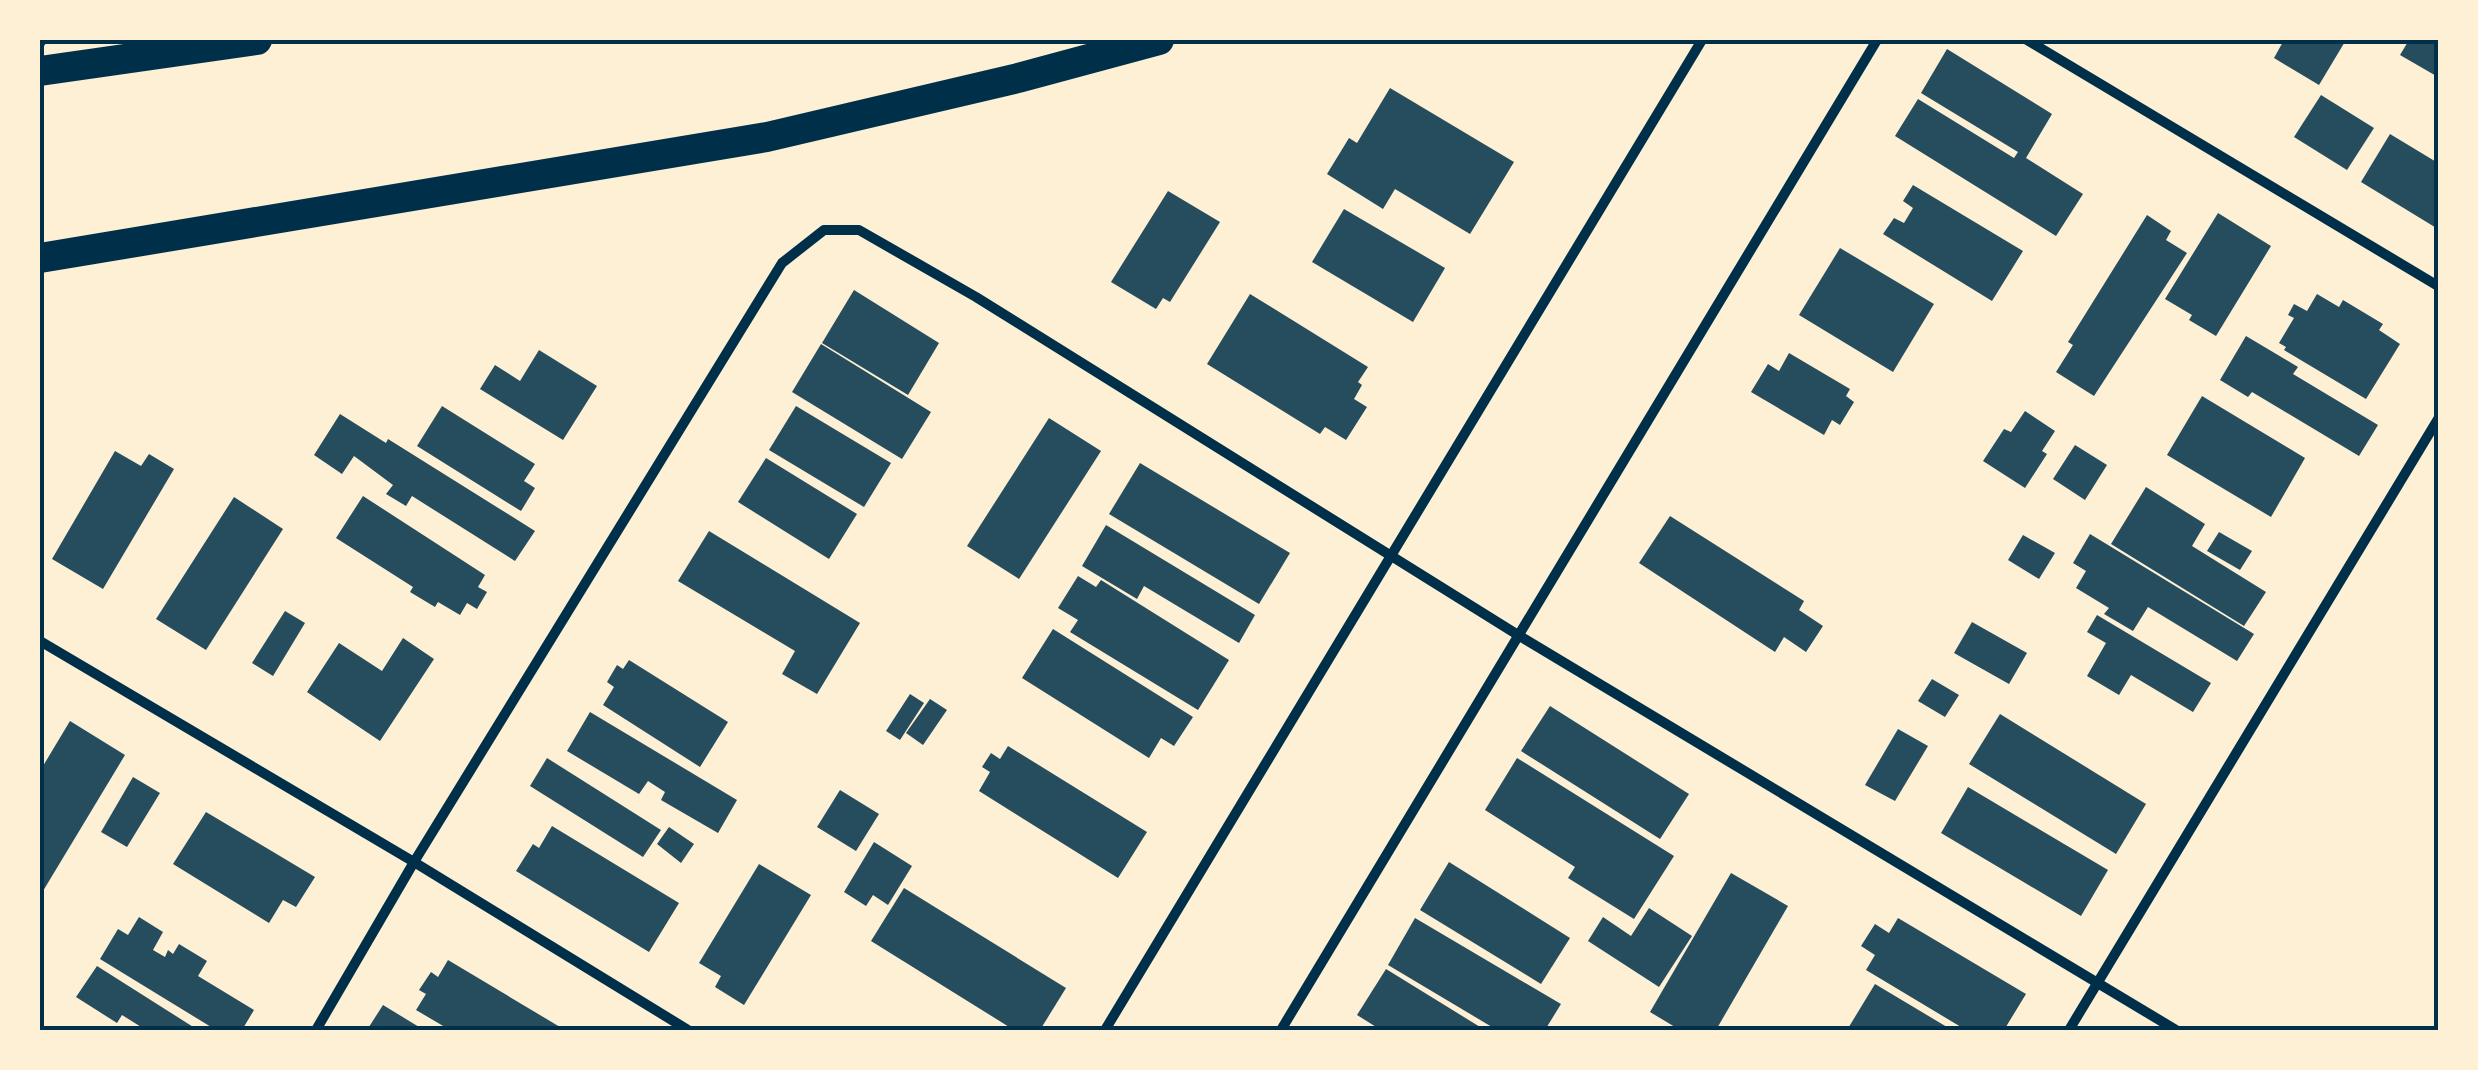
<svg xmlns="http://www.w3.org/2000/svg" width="2478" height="1070" font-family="Helvetica,sans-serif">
	<rect width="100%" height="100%" fill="#fdf0d5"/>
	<g fill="#264d5e">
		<polygon points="2284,40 2346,40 2319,85 2274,58"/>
		<polygon points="2409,40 2438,40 2438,77 2400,55"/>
		<polygon points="1947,49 2052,114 2026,158 2083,194 2056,236 1895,136 1918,99 2014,158 2018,152 1921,93"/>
		<polygon points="1390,88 1514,162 1470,234 1395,189 1383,209 1327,174 1349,138 1357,143"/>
		<polygon points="2321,95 2374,128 2347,170 2294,137"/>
		<polygon points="2390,134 2438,163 2438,229 2361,182"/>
		<polygon points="1913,185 2023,251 1992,301 1883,234 1894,218 1904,223 1913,208 1903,201"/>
		<polygon points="1168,191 1220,222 1170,302 1163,298 1156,309 1111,282"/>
		<polygon points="1344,209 1445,268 1413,322 1312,262"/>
		<polygon points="2218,213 2271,246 2216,336 2189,320 2192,315 2165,299"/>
		<polygon points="2147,215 2171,231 2166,240 2187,253 2094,396 2056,372 2073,345 2068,342"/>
		<polygon points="1840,248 1934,304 1893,372 1799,315"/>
		<polygon points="854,290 939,343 908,395 822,343"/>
		<polygon points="1250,294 1368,367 1358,382 1362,385 1354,399 1367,407 1346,440 1325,427 1320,434 1207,364"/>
		<polygon points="2317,294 2339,307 2343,300 2383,324 2379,330 2400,344 2366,399 2284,350 2286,347 2279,343 2294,318 2288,315 2294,304 2307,311"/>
		<polygon points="2246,336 2298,367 2293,374 2378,425 2359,456 2252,392 2248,397 2220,380"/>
		<polygon points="821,344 931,412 902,459 792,392"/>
		<polygon points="539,350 597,386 563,440 480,389 495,365 520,381"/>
		<polygon points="1789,353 1850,389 1846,396 1854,402 1840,425 1832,420 1824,435 1751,392 1768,364 1779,371"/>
		<polygon points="2202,396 2305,458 2271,517 2167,455"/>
		<polygon points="442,406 535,464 524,481 535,488 521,511 417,446"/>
		<polygon points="796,406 891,463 864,507 769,450"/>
		<polygon points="2025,411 2055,431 2042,451 2047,454 2025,488 1983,461 2004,429 2011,432"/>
		<polygon points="340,414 386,443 388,439 535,531 515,561 412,496 406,506 386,494 393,485 354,456 342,474 314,455"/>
		<polygon points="1049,418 1101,451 1019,579 967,546"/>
		<polygon points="2075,445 2107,465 2085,500 2053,479"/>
		<polygon points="115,451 141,466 149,454 174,469 103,589 52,559"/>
		<polygon points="766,458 857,514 829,559 738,502"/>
		<polygon points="1140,463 1290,553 1259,604 1109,514"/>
		<polygon points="2146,487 2205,524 2192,546 2266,592 2244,626 2111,544"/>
		<polygon points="363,496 485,575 478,587 487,592 477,609 467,603 460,615 438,602 435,607 410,592 413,587 336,538"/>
		<polygon points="234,497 283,529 206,650 156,619"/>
		<polygon points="1670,516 1804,601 1799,610 1823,626 1806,652 1784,637 1775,652 1639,563"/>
		<polygon points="1106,525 1255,615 1239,643 1144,586 1137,599 1082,566"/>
		<polygon points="709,531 860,623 817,694 782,674 795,651 678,581"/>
		<polygon points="2219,532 2252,551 2240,570 2207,551"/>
		<polygon points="2090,534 2254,634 2237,661 2148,607 2133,631 2104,614 2109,608 2076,588 2086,571 2073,563"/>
		<polygon points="2023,535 2055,553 2039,579 2008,560"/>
		<polygon points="1078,576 1096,587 1101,580 1229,660 1198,710 1070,632 1078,620 1058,608"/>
		<polygon points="285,611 305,623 273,676 252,663"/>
		<polygon points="2097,615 2211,683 2193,712 2131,675 2119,695 2087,676 2106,643 2087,632"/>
		<polygon points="1972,622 2027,653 2009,684 1954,653"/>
		<polygon points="1053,629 1193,717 1174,746 1161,738 1149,758 1022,678"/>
		<polygon points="403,638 434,659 380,741 307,692 339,643 382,671"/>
		<polygon points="629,660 728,722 700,767 603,705 614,687 607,682 617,665 623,669"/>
		<polygon points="1932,679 1959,695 1945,717 1918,701"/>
		<polygon points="910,694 924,703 900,740 886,731"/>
		<polygon points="930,699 947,710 923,745 906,733"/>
		<polygon points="1550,706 1689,794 1660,839 1521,751"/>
		<polygon points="590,712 737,800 718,833 661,800 665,792 648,781 639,794 567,751"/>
		<polygon points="2000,714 2146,804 2116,854 1969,764"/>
		<polygon points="70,721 125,755 40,896 40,771"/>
		<polygon points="1898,729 1928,746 1895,801 1865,785"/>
		<polygon points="1008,746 1147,832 1118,878 979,791 990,772 982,767 991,753 1000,759"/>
		<polygon points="547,758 661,830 643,857 530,786"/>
		<polygon points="1517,758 1674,856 1634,919 1568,878 1575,867 1485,810"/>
		<polygon points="133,777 160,793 127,847 101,832"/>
		<polygon points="1968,787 2108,870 2081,916 1941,833"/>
		<polygon points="840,790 879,814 856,851 817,827"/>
		<polygon points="206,812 315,877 296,907 283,900 269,923 173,864"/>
		<polygon points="552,826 679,903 649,952 516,871 533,844 539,848"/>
		<polygon points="669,827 694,844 681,863 657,844"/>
		<polygon points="874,842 912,866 888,905 873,895 866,906 844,892"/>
		<polygon points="1449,862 1570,938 1541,984 1420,910"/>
		<polygon points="759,864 811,895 744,1005 715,987 721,976 699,963"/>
		<polygon points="1731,873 1788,906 1716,1030 1680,1030 1650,1012"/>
		<polygon points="904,888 1066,988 1040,1030 1014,1030 871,941"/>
		<polygon points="1649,908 1692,936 1659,987 1588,941 1603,917 1631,936"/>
		<polygon points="139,917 163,932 153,950 165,957 168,950 173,954 179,944 207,961 198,976 254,1010 242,1030 216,1030 100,959 118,929 128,935"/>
		<polygon points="1415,918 1561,1004 1545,1030 1497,1030 1388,965"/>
		<polygon points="1898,918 2026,994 2004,1030 1966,1030 1866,970 1875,955 1861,946 1875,924 1889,933"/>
		<polygon points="448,960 565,1030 450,1030 416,1010 426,994 419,990 431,972 438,977"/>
		<polygon points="97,966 198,1030 146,1030 122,1015 117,1023 76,997"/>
		<polygon points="1386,969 1485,1030 1381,1030 1357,1015"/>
		<polygon points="1875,984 1952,1030 1847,1030"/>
		<polygon points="383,1005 424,1030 367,1030"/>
	</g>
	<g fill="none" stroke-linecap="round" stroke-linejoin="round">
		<g stroke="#003049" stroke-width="10">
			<polyline points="2027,40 2438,286"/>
			<polyline points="40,43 42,40"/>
			<polyline points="40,641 414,862 688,1030"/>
			<polyline points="316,1030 414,862 782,263 824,230 859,230 976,297 1518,635 2176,1030"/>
			<polyline points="1105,1030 1702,40"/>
			<polyline points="1281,1030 1877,40"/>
			<polyline points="2069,1030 2438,419"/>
		</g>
		<g stroke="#003049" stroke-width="30">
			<polyline points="40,71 257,40"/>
			<polyline points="40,258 767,137 1018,78 1159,40"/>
		</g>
	</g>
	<rect width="2478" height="1070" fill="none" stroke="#fdf0d5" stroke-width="85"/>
	<rect x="42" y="42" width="2394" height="986" fill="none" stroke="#003049" stroke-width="4"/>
</svg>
